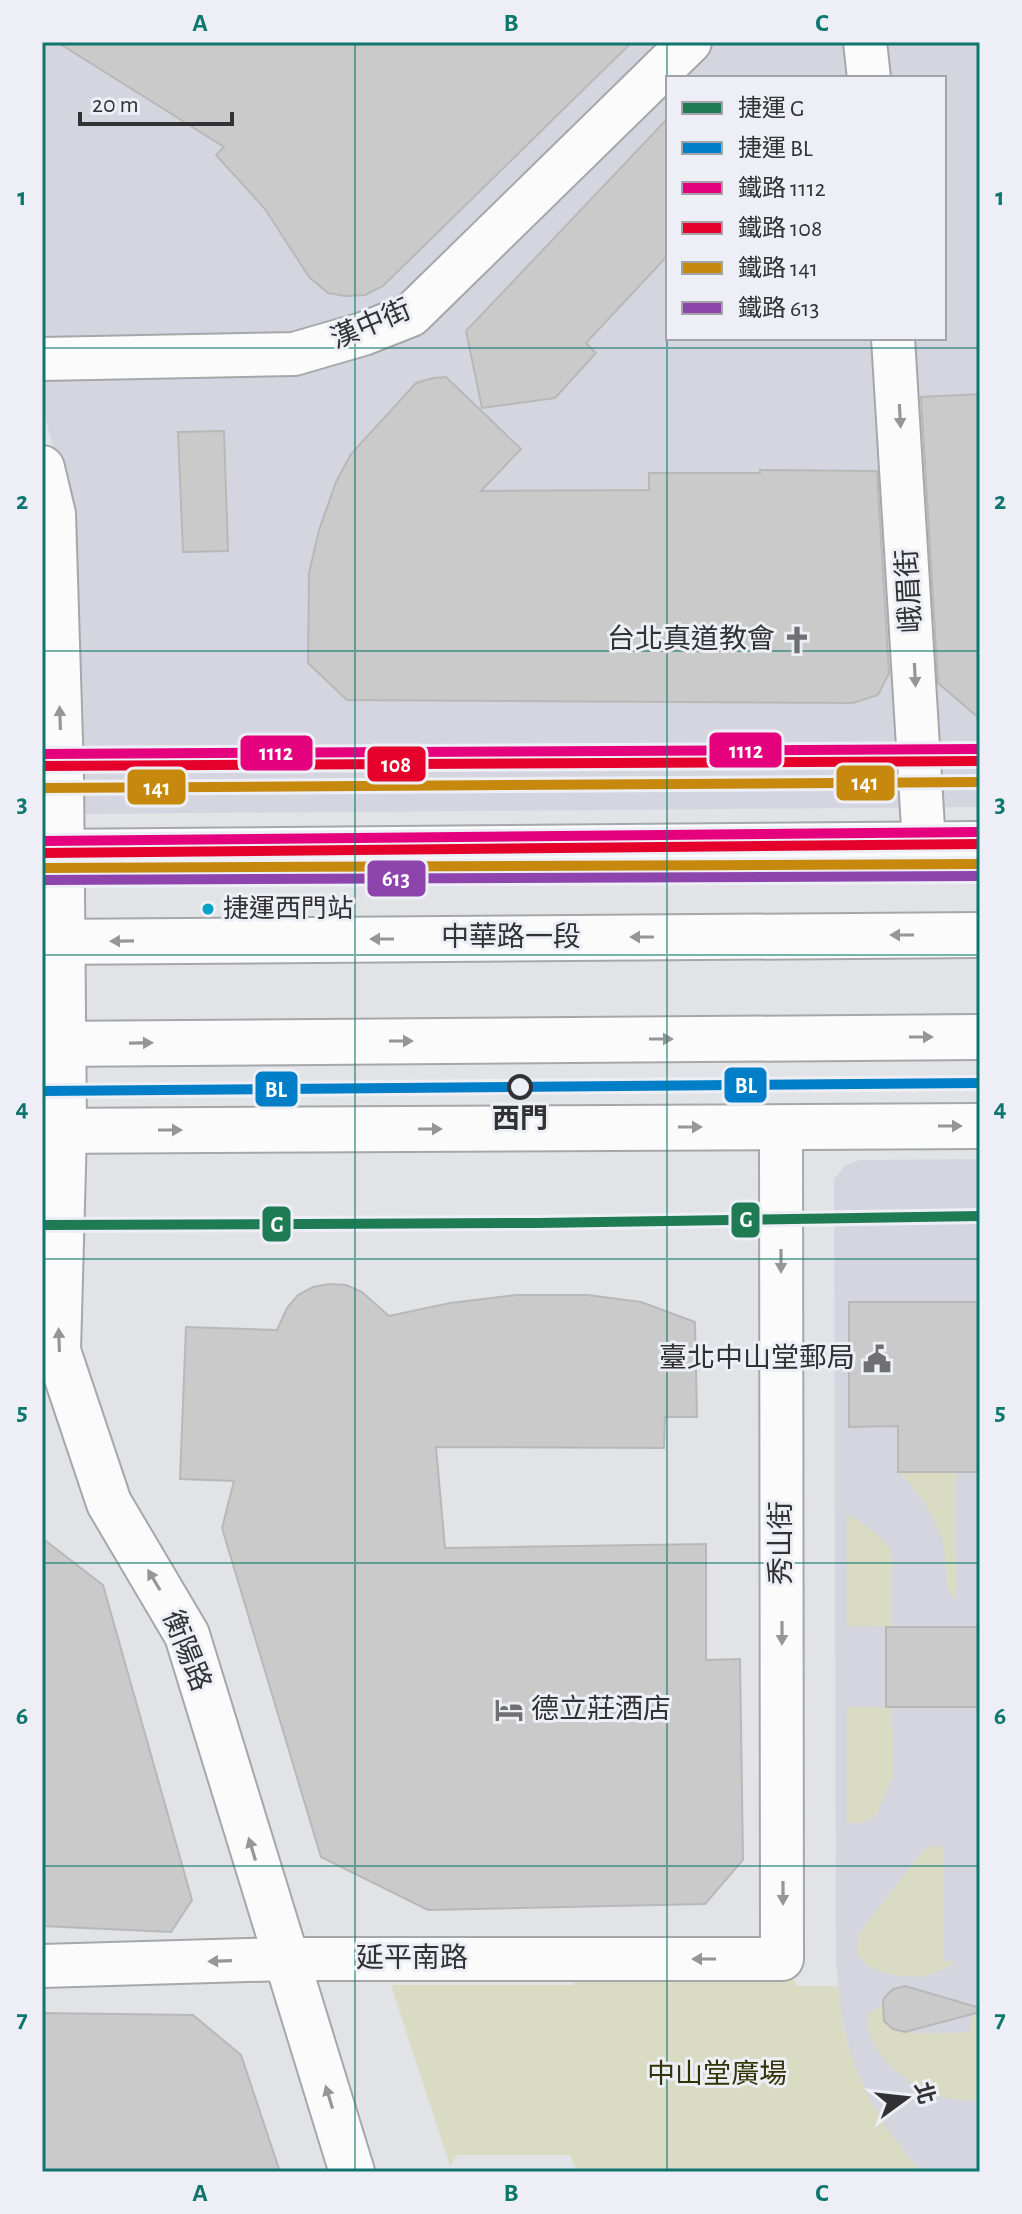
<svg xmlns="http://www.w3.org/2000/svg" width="1022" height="2214" font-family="'Alegreya Sans','Noto Sans TC',sans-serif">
	<rect width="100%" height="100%" fill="#e2e3e7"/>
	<g fill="#d4d5df" fill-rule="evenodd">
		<path d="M 42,42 L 980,42 L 980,807 L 78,814 L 70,512 L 42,405 ZM 668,78 L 944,78 L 944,338 L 668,338 Z"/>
		<polygon points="980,1159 980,2172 921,2172 894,2141 869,2100 851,2056 840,2009 836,1961 834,1179 846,1165 860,1160"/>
	</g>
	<g fill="#d9dbc3">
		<path d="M 898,1472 L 956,1472 L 956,1600 C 942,1583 948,1579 945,1559 C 942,1524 923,1496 898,1472 Z"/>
		<path d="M 847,1515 C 866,1524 879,1535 892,1550 L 892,1627 L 847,1626 Z"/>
		<polygon points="847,1707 892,1707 893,1776 876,1816 859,1823 847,1823"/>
		<path d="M 930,1846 L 944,1847 L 944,1961 L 953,1961 L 953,1964 C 943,1970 934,1974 923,1976 C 907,1979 867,1973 859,1956 C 854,1948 859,1939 861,1931 L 922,1852 Z"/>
		<path d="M 785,1975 L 794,1979 L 797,1986 L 838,1986 C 843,2058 874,2118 921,2172 L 578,2172 L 570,2155 L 457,2155 L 450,2166 L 391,1985 L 573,1985 L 574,1981 Z"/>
		<path d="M 883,2004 C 877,2044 944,2032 970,2032 L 971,2009 L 980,2009 L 980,2100 C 968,2100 954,2100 942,2097 C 911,2089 860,2049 869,2014 Z"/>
	</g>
	<g fill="#cacaca" stroke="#b9b8b9" stroke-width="2">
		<polygon points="57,42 632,42 383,286 365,295 345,296 328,293 309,277 265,209 216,155 224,147"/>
		<polygon points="668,118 668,255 586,343 596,353 555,398 482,408 466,331"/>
		<polygon points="446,377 521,449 481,491 649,490 649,473 760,473 760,470 877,471 889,673 878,695 853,703 347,700 308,663 309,573 319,530 336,482 351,454 416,383 433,378"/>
		<polygon points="980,394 980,719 938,683 921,397"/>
		<polygon points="224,431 228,551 183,552 178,432"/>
		<polygon points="329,1284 346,1285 362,1292 389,1316 450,1303 516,1295 588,1295 641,1302 695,1322 697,1417 665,1417 664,1448 436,1447 445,1548 706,1544 706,1660 740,1659 743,1860 705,1904 428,1910 321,1857 222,1528 234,1481 180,1479 186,1327 277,1330 287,1308 298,1295 313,1287"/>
		<polygon points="849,1302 980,1302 980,1472 898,1472 898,1426 849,1427"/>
		<polygon points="42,1538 103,1585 192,1900 171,1932 42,1926"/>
		<rect x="886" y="1627" width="94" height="80"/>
		<polygon points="905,1986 980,2008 980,2012 905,2032 893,2029 884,2021 883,2004 884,1998 893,1989"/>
		<polygon points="42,2013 193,2015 241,2055 280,2172 42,2172"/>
	</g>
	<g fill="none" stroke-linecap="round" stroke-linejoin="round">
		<defs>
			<g id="street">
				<polyline points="865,42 869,78"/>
				<polyline points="893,338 924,844"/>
				<polyline points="42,359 294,354 363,334 411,315 690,42"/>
				<polyline points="42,1966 286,1959 782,1959 781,1127"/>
			</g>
			<polyline id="secondary" points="42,468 53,514 61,773 64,1131 58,1351 109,1503 187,1635 352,2172"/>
			<g id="primary">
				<polyline points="42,852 980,844"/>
				<polyline points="42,942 980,935"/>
				<polyline points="42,1044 980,1037"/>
				<polyline points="42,1131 980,1126"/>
			</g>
		</defs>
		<use href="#street" stroke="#a6a7aa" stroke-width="46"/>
		<use href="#secondary" stroke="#a6a7aa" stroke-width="48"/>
		<use href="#primary" stroke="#a6a7aa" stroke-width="48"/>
		<use href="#street" stroke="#fbfbfb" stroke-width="42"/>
		<use href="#secondary" stroke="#fbfbfb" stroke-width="44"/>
		<use href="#primary" stroke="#fbfbfb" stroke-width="44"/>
		<defs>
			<g id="rail-1">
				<polyline points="42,754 980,749"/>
				<polyline points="42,841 980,832"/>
			</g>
			<g id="rail-2">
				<polyline points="42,766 980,761"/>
				<polyline points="42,853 980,844"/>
			</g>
			<g id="rail-3">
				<polyline points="42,788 980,782"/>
				<polyline points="42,868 980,864"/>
			</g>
			<polyline id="rail-4" points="42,880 980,876"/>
		</defs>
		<use href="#rail-1" stroke="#eeeff6" stroke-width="16"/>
		<use href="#rail-2" stroke="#eeeff6" stroke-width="16"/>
		<use href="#rail-3" stroke="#eeeff6" stroke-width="16"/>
		<use href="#rail-4" stroke="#eeeff6" stroke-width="16"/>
		<use href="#rail-1" stroke="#e5007d" stroke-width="10"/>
		<use href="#rail-2" stroke="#e4002b" stroke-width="10"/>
		<use href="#rail-3" stroke="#c6890d" stroke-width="10"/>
		<use href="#rail-4" stroke="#8e44ad" stroke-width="10"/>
		<defs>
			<polyline id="metro-1" points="42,1225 537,1223 980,1216"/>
			<polyline id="metro-2" points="42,1091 980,1083"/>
		</defs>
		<use href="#metro-1" stroke="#eeeff6" stroke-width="16"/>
		<use href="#metro-2" stroke="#eeeff6" stroke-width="16"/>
		<use href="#metro-1" stroke="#1e7b54" stroke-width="10"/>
		<use href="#metro-2" stroke="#007ec7" stroke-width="10"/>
	</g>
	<defs><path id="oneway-solid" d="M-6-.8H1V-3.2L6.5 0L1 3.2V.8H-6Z" transform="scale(2)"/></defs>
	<g fill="#969698">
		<use href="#oneway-solid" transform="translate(900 416) rotate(87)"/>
		<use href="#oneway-solid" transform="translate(915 675) rotate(87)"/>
		<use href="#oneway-solid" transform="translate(60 718) rotate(-92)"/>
		<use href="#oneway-solid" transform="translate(902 935) rotate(180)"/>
		<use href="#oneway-solid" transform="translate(642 937) rotate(180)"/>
		<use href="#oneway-solid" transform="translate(382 939) rotate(180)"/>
		<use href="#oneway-solid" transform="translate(122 941) rotate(179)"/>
		<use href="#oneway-solid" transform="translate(921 1037)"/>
		<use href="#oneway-solid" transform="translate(661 1039)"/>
		<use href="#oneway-solid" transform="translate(401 1041)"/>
		<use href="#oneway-solid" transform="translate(141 1043) rotate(-1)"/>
		<use href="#oneway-solid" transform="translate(950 1126)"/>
		<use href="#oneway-solid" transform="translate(690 1127)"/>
		<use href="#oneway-solid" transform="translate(430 1129)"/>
		<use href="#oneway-solid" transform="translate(170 1130)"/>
		<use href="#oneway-solid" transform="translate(781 1261) rotate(90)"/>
		<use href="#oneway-solid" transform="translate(59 1340) rotate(-92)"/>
		<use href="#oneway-solid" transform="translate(154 1580) rotate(-121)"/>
		<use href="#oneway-solid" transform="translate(782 1633) rotate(90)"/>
		<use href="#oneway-solid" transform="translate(252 1849) rotate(-107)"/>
		<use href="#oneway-solid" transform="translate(783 1893) rotate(90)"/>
		<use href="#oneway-solid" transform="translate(704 1959) rotate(-180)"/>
		<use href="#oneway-solid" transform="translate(220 1961) rotate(178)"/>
		<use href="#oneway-solid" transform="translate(329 2097) rotate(-107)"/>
	</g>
	<path fill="none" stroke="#0f766e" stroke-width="2" stroke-opacity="0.55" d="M 355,42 L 355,2172M 667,42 L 667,2172M 42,348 L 980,348M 42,651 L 980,651M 42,955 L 980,955M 42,1259 L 980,1259M 42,1563 L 980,1563M 42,1866 L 980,1866"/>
	<defs>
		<symbol id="church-bare" viewBox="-9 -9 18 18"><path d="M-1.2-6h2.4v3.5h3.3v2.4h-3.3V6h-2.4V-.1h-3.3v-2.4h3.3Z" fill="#707073" stroke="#eeeff6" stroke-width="2.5" paint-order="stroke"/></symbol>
		<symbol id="civic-bare" viewBox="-9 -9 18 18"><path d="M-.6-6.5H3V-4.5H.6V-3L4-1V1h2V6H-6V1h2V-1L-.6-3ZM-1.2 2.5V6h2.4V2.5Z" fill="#707073" stroke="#eeeff6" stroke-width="2.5" paint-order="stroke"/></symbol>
		<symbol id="hotel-bare" viewBox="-9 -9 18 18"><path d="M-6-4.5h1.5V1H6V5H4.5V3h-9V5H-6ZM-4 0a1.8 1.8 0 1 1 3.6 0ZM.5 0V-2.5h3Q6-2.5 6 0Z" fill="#707073" stroke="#eeeff6" stroke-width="2.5" paint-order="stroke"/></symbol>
	</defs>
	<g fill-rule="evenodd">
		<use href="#church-bare" x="777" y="620" width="40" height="40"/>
		<use href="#civic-bare" x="857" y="1339" width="40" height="40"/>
		<use href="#hotel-bare" x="489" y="1690" width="40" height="40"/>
	</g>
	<circle fill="#02a3c6" stroke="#eeeff6" stroke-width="3" cx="208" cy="909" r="7"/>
	<circle fill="#eeeff6" stroke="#323235" stroke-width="4" cx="520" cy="1087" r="11"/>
	<g text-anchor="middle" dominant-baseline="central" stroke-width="6" stroke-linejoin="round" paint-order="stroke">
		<g font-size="26" fill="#323235" stroke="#eeeff6" text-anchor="start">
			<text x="223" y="909">捷運西門站</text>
		</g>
		<g font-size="28" fill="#323235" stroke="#eeeff6">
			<text transform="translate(371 325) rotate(-23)">漢中街</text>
			<text transform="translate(910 591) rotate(-93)">峨眉街</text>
			<text x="511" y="938">中華路一段</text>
			<text transform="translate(782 1543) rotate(-90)">秀山街</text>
			<text transform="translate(186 1651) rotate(68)">衡陽路</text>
			<text x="412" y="1959">延平南路</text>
		</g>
		<g font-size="28" fill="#323235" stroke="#eeeff6" text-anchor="end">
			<text x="775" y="640">台北真道教會</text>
			<text x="855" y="1359">臺北中山堂郵局</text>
			<text x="531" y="1710" text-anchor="start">德立莊酒店</text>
		</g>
		<g font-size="28" font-weight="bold" fill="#323235" stroke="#eeeff6">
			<text x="520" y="1120">西門</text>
		</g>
		<g font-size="28" fill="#333404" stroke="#eeeff6">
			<text x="717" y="2075">中山堂廣場</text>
		</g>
	</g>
	<g stroke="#eeeff6" stroke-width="3">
		<rect x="708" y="731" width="75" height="38" rx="8" fill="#e5007d"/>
		<rect x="239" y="734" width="75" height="38" rx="8" fill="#e5007d"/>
		<rect x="366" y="745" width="61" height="38" rx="8" fill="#e4002b"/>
		<rect x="835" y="764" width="61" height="38" rx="8" fill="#c6890d"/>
		<rect x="126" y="768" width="61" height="38" rx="8" fill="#c6890d"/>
		<rect x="366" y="859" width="61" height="39" rx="8" fill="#8e44ad"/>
		<rect x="723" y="1066" width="45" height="38" rx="8" fill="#007ec7"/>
		<rect x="254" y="1070" width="45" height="38" rx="8" fill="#007ec7"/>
		<rect x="730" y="1201" width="31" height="38" rx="8" fill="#1e7b54"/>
		<rect x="261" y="1205" width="31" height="38" rx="8" fill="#1e7b54"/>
	</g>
	<g font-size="22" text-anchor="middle" font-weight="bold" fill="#fff">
		<text x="746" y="758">1112</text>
		<text x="276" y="760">1112</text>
		<text x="396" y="772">108</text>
		<text x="865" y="790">141</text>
		<text x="157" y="795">141</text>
		<text x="396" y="886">613</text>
		<text x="746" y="1093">BL</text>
		<text x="276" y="1097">BL</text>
		<text x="746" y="1227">G</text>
		<text x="277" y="1232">G</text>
	</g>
	<rect width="1022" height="2214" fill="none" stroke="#eeeff6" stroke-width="88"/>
	<rect x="666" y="76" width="280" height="264" fill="#eeeff6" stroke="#a3a3a9" stroke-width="2"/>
	<rect x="682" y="102" width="40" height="12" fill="#1e7b54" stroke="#a3a3a9" stroke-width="2"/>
	<text x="738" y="116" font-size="24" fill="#323235">捷運 G</text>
	<rect x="682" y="142" width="40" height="12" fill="#007ec7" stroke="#a3a3a9" stroke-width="2"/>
	<text x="738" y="156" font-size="24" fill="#323235">捷運 BL</text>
	<rect x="682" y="182" width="40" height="12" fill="#e5007d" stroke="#a3a3a9" stroke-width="2"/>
	<text x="738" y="196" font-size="24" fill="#323235">鐵路 1112</text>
	<rect x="682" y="222" width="40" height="12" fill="#e4002b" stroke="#a3a3a9" stroke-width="2"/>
	<text x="738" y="236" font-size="24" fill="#323235">鐵路 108</text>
	<rect x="682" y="262" width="40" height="12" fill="#c6890d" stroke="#a3a3a9" stroke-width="2"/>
	<text x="738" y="276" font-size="24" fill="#323235">鐵路 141</text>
	<rect x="682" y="302" width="40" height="12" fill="#8e44ad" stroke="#a3a3a9" stroke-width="2"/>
	<text x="738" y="316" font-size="24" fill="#323235">鐵路 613</text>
	<g transform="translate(906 2098) rotate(75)" stroke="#eeeff6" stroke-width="6" paint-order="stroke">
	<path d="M0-6L14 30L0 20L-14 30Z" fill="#323235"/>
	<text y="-12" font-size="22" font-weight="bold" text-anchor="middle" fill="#323235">北</text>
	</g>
	<path d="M80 112v12h152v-12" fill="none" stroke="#323235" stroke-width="4"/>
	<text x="92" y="112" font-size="24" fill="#323235" stroke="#eeeff6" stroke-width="6" paint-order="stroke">20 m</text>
	<rect x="44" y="44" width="934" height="2126" fill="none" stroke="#0f766e" stroke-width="3"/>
	<g font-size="26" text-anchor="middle" font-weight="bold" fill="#0f766e">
		<text x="200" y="31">A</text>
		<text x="511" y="31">B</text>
		<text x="822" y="31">C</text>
		<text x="22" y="205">1</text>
		<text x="1000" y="205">1</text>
		<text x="22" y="509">2</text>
		<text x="1000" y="509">2</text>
		<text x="22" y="812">3</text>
		<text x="1000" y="812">3</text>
		<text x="22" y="1116">4</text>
		<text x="1000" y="1116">4</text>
		<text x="22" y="1420">5</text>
		<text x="1000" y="1420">5</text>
		<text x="22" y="1724">6</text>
		<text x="1000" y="1724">6</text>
		<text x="22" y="2027">7</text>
		<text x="1000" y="2027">7</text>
		<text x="200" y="2201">A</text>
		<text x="511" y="2201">B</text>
		<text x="822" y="2201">C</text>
	</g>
</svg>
